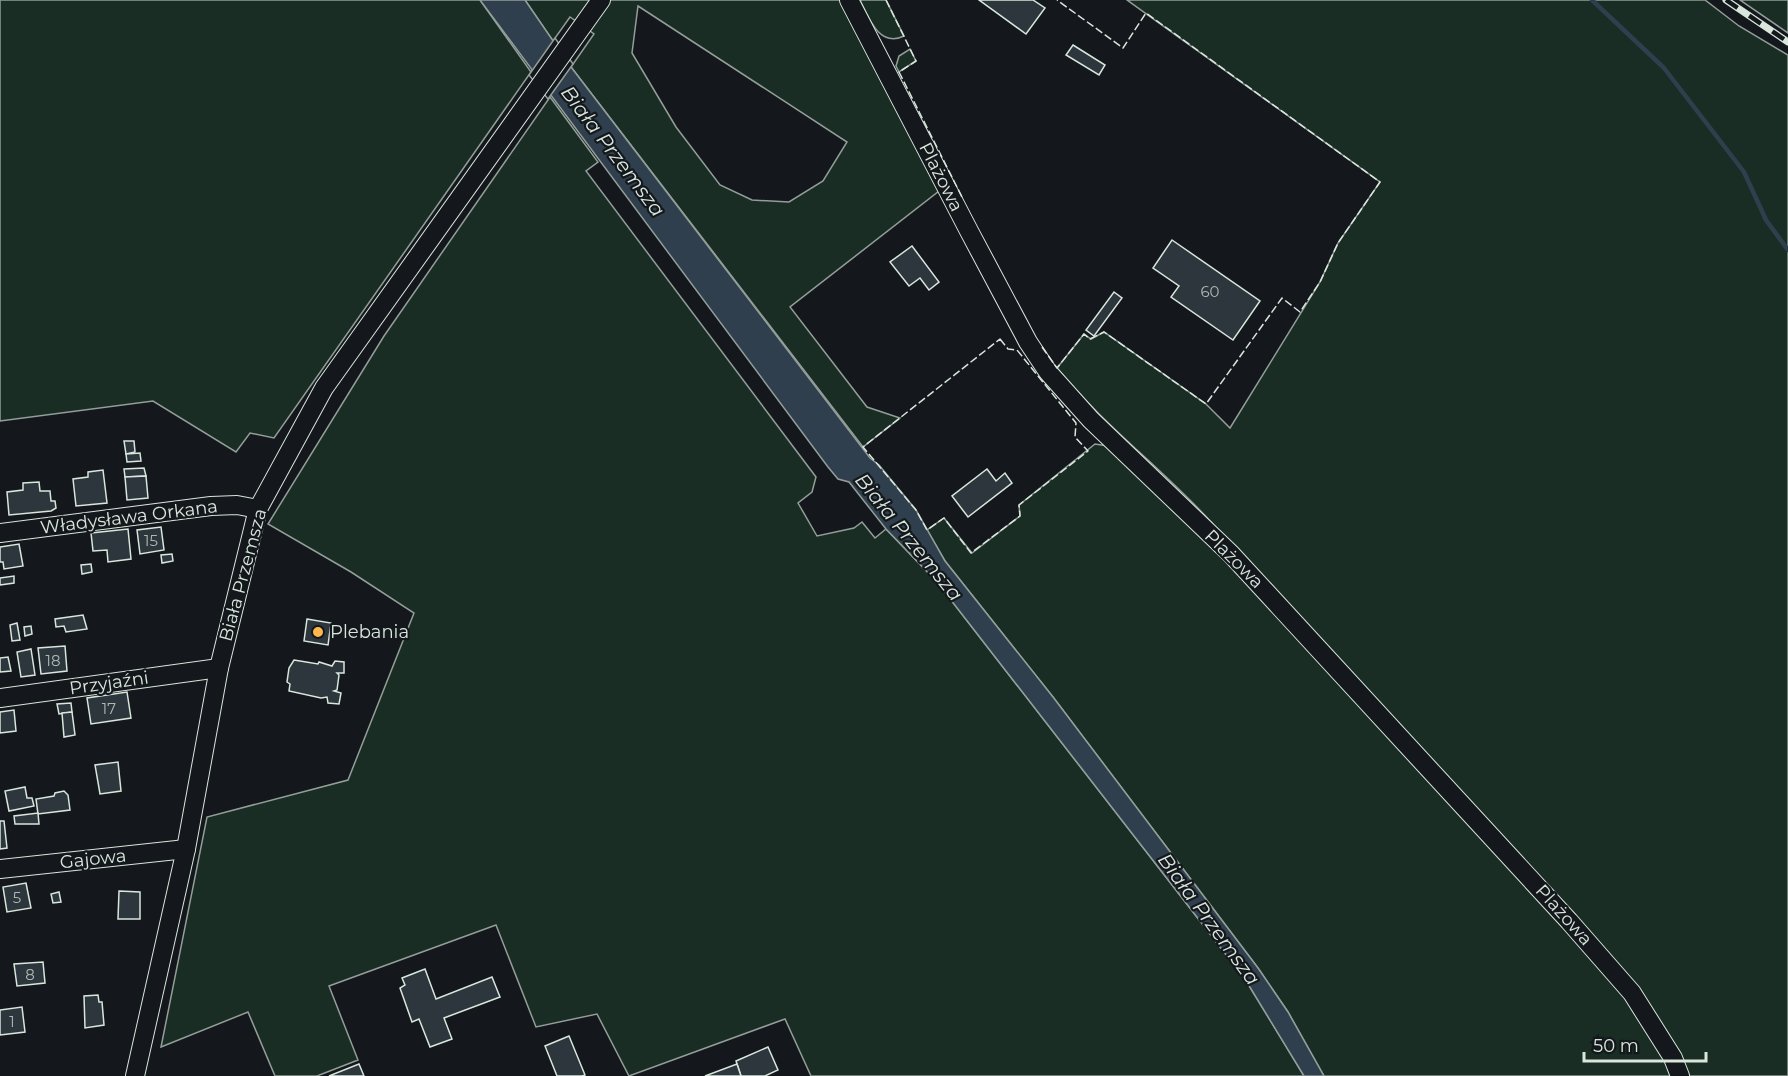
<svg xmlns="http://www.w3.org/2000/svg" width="1788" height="1076" font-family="Montserrat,sans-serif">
	<rect width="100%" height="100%" fill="#14181c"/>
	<g fill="#1a2d24" stroke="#939e99" stroke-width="1.5" fill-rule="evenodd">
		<polygon points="0,0 480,0 531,72 274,438 250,433 236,452 153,401 0,421"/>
		<path d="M 525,0 L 841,0 L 939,191 L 790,307 L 867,407 L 900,418 L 863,447 L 571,67 L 594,34 L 570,17 L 553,41 ZM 638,6 L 847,142 L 823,181 L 789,202 L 752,200 L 720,185 L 676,127 L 632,53 Z"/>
		<path d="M 860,0 L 886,0 L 904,36 C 879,48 869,18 860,0 Z"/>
		<path d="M 1127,0 L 1705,0 L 1739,26 L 1788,55 L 1788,1076 L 1324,1076 L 1288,1012 L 1258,968 L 1053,697 L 945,561 L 927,530 L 944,518 L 972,553 L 1020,516 L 1019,505 L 1095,444 L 1108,446 L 1213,524 C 1163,469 1104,426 1057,368 L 1084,334 L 1091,339 L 1104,332 L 1206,404 L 1230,428 L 1320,282 L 1338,243 L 1380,182 Z"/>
		<polygon points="1740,0 1788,0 1788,33"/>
		<polygon points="910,49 916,61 899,72 896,66 899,56"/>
		<polygon points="550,97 598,162 586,171 816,477 812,492 798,503 817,536 854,528 862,522 875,538 886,529 937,582 1245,979 1304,1076 811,1076 785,1019 629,1076 597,1014 536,1027 496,925 329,986 358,1060 317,1076 275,1076 248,1012 161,1047 207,817 348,780 414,613 351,572 268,524 384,336"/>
	</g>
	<polygon fill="#2f3f4d" stroke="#939e99" stroke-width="1.5" points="480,0 525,0 571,67 870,458 879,465 916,510 945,561 1053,697 1258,968 1288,1012 1324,1076 1304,1076 1245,979 937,582 886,529 849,482 838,479 828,467"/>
	<polygon fill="#14181c" stroke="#939e99" stroke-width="1.5" points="555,38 573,64 548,99 529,75"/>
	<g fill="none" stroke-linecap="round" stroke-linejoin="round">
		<polyline stroke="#2f3f4d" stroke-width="4.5" points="1592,0 1664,68 1744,172 1766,220 1788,250"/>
	</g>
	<g fill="#2c363c" stroke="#d8e6dc" stroke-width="1.5">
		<polygon points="979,0 1033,0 1045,8 1026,34"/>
		<polygon points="1073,45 1105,65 1099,75 1066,55"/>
		<polygon points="1172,240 1260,301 1233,340 1171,297 1179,286 1153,268"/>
		<polygon points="912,246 939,282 929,290 920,278 909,286 890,262"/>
		<polygon points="1114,292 1122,298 1094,336 1086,330"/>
		<polygon points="124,441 134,441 135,452 126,454"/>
		<polygon points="140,453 141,461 127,462 126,454"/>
		<polygon points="144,468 146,476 125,477 124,469"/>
		<polygon points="987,469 996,481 1005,473 1012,483 968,517 952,496"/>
		<polygon points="103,470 107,503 76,506 73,479 88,477 88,472"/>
		<polygon points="146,476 148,498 127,500 125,477"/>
		<polygon points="39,482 40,491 50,491 51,501 55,501 56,508 51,511 9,515 7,492 23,490 23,483"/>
		<polygon points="161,527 164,550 140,554 137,530"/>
		<polygon points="128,529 131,559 108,562 107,550 93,551 91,533"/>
		<polygon points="19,544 23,566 4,569 3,562 0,562 0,547"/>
		<polygon points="172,554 173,561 162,563 161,555"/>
		<polygon points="91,564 92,572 82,574 81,565"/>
		<polygon points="14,576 14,583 0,585 0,578"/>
		<polygon points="83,615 87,629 66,632 64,626 56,627 55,619"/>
		<polygon points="307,619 331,623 328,645 304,641"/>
		<polygon points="17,623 20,640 12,641 10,625"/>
		<polygon points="31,626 32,634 25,636 24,627"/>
		<polygon points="65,646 67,671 41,674 38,648"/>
		<polygon points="31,649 35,675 21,677 17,652"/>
		<polygon points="8,657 11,671 0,672 0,658"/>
		<polygon points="294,660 318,664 319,662 332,666 335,661 344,662 344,673 337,673 339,675 337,690 334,691 341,693 339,704 328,703 327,697 321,698 289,691 290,684 287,682 289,668"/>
		<polygon points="127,692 131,718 91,724 87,698"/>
		<polygon points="71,703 72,712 59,714 57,704"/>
		<polygon points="14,710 16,731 0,733 0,712"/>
		<polygon points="72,712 75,735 64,737 62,713"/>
		<polygon points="118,762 121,791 100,794 95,765"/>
		<polygon points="25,787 27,798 32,798 34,806 9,811 5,791"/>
		<polygon points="64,791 68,795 70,810 38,814 36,799 54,796 55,793"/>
		<polygon points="38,813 39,824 15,824 14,816"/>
		<polygon points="0,821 4,821 7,848 0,849"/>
		<polygon points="26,883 31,908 7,912 3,887"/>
		<polygon points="119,891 140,892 140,919 118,919"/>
		<polygon points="59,892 61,902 53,903 51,894"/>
		<polygon points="43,962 45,983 17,986 14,964"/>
		<polygon points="425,969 436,999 492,977 500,997 444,1018 452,1039 430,1047 419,1019 412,1022 400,988 405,985 402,978"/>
		<polygon points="98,995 99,1002 102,1002 104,1025 85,1028 84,996"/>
		<polygon points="22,1007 25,1032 0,1035 0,1010"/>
		<polygon points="569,1036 585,1075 582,1076 557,1076 545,1046"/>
		<polygon points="768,1047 778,1070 765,1076 741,1076 736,1061"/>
		<polygon points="359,1064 364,1076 329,1076"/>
		<polygon points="737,1064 741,1076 705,1076"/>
	</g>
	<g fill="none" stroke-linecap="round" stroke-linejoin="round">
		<defs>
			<g id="minor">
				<polyline points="849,0 969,231 1028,342 1048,372 1091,420 1231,554 1569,921 1632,993 1673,1058 1680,1076"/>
				<polyline points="0,533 211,506 237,505 258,509"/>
				<polyline points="0,698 219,668"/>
				<polyline points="0,869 186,849"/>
				<polyline points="135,1076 186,849 219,668 258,509 324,388 601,0"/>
			</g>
		</defs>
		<use href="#minor" stroke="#d8e6dc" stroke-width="20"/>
		<use href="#minor" stroke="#14181c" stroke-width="18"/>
		<defs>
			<polyline id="rail" points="1726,0 1788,42"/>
		</defs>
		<use href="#rail" stroke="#d8e6dc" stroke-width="7"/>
		<use href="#rail" stroke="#14181c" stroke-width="4.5" stroke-dasharray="14" stroke-linecap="butt"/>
		<g stroke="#d8e6dc" stroke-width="1.5" stroke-dasharray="8 3" stroke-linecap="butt">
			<polyline points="886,0 916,61 899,72 963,199"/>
			<polygon points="1000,339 1008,349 1017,350 1076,423 1075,437 1088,451 1019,505 1020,516 971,553 944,518 927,530 916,510 863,447"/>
			<polyline points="1042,347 1057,368 1084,334 1090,339 1104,332 1206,404 1282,298 1300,312 1320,282 1338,243 1380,182 1146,13 1123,48 1057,0"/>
		</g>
	</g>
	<circle fill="#ffb74d" stroke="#14181c" stroke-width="2" cx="318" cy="632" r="6"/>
	<g text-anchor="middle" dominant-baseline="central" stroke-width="4.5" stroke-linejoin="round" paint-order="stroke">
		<g font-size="15" fill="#adbab4">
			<text x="1210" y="291">60</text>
			<text x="151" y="540">15</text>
			<text x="53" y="660">18</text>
			<text x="109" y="708">17</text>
			<text x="17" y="897">5</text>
			<text x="30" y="974">8</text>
			<text x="12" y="1021">1</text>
		</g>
		<g font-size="18" fill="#d8e6dc" stroke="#14181c">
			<text transform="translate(941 177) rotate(63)">Plażowa</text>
			<text transform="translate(129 517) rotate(-7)">Władysława Orkana</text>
			<text transform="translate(1234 559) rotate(45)">Plażowa</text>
			<text transform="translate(243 575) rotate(-75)">Biała Przemsza</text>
			<text transform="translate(109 683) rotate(-8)">Przyjaźni</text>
			<text transform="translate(93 859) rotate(-6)">Gajowa</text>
			<text transform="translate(1564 915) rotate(48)">Plażowa</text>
		</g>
		<g font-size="18" fill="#d8e6dc" stroke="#14181c" text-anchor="start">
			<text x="330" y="632">Plebania</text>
		</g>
		<g font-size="20" font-style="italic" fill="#d8e6dc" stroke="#14181c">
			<text transform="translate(613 151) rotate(53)">Biała Przemsza</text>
			<text transform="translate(909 537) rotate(51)">Biała Przemsza</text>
			<text transform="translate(1209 919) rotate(54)">Biała Przemsza</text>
		</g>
	</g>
	<path d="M1584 1052v9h122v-9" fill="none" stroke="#d8e6dc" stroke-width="3"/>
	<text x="1593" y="1052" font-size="18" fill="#d8e6dc" stroke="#14181c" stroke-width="4.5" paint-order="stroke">50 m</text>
</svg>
